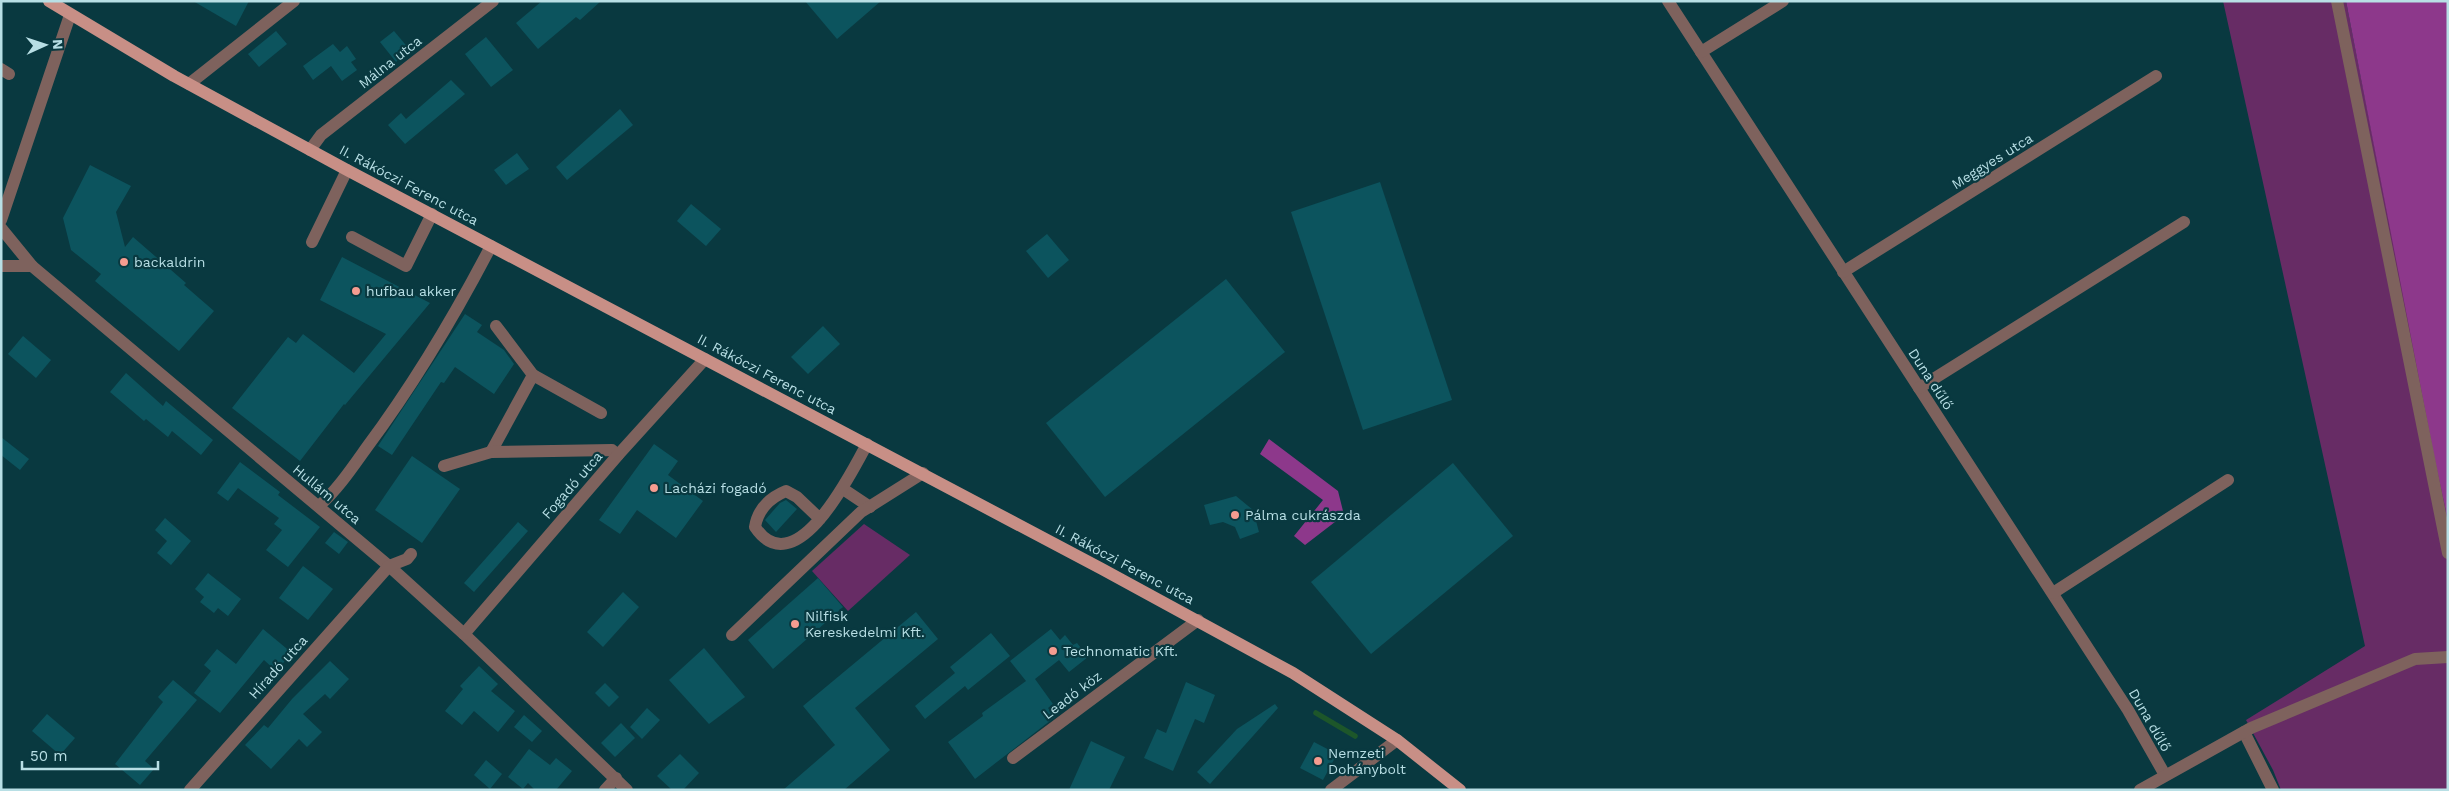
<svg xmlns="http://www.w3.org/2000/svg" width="2449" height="791" font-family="'Work Sans',sans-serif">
	<rect width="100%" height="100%" fill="#093940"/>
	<g fill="#672c65">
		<polygon points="2223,1 2346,1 2448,521 2448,790 2281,790 2273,770 2246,720 2365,646"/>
		<polygon points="864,524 910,555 848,611 812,571"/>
	</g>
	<g fill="#8d388b">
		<polygon points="2346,1 2448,1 2448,521 2434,456"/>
		<polygon points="1269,439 1338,491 1344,515 1305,545 1294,536 1323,500 1260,454"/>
	</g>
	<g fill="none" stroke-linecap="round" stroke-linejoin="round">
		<polyline stroke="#1d562a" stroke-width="5.5" points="1316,713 1355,736"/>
	</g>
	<g fill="#0c545e">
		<polygon points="193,1 249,1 236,26"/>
		<polygon points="542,1 601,1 580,20 576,17 538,49 516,23"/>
		<polygon points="805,1 881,1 837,39"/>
		<polygon points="276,31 287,44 259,67 248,54"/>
		<polygon points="394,31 410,50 396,62 380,42"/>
		<polygon points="486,37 513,70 491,87 465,54"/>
		<polygon points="333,44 340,52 347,46 356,59 351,62 357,70 342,81 331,66 313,80 303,66"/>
		<polygon points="451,80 465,94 405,144 388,125 401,113 406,119"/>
		<polygon points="620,109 633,125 567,180 556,167"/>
		<polygon points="517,153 529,169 506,185 494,170"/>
		<polygon points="90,165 131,186 116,212 125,247 133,237 186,283 184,285 214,311 179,351 95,281 101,274 71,250 63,218"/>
		<polygon points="1380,182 1452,400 1363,430 1291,212"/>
		<polygon points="691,204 721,229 706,246 677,221"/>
		<polygon points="1047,234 1069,260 1048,278 1026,251"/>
		<polygon points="342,257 430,303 345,405 344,404 300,461 232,408 288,337 296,343 303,334 354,373 386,334 320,300"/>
		<polygon points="1226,279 1285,352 1105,497 1046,423"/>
		<polygon points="465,314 482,325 477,332 504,350 514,364 494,394 455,367 444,383 441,382 392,455 378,446"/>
		<polygon points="823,326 840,344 808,374 791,357"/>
		<polygon points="23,336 51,360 36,378 8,354"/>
		<polygon points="126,373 163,406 166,401 213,440 201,455 172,431 168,437 146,419 144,421 110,392"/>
		<polygon points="1,437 29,459 20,470 1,455"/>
		<polygon points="654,444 678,461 668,475 703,501 676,538 637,510 620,534 599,520"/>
		<polygon points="412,456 460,489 422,543 375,510"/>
		<polygon points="240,462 280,492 278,495 320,527 288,567 266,550 282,530 274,524 279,518 238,488 228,501 217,493"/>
		<polygon points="1453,463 1513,536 1371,654 1311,582"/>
		<polygon points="1236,496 1253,510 1259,532 1240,539 1235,527 1223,522 1210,525 1204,505"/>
		<polygon points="786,500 797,509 776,532 765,520 780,503"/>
		<polygon points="165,518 191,541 171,565 157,553 167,541 155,530"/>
		<polygon points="518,522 528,531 474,592 464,583"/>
		<polygon points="334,532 348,542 339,554 325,543"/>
		<polygon points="303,566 333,589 308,620 279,598"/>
		<polygon points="208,573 241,599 228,616 218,608 214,613 200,602 204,597 195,589"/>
		<polygon points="818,578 843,607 773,669 748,640"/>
		<polygon points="623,592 639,607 603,647 587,632"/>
		<polygon points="916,612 938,639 855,708 890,750 844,790 783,790 835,745 803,706"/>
		<polygon points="263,629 292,653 276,671 264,660 220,713 194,693 211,671 204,665 217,649 236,664"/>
		<polygon points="1051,629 1060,640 1065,635 1073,645 1077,643 1088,657 1069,672 1059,660 1035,679 1053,704 1048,708 1055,717 975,779 948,742 983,716 982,713 1026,681 1010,661"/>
		<polygon points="991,633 1010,656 968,690 965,686 925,719 915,706 955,673 950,667"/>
		<polygon points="704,648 745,697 709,724 669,680"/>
		<polygon points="330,661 349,679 330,699 325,694 303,714 322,732 307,747 299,739 271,769 245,745 264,725 268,728 292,699"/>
		<polygon points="479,666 498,684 491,691 515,711 498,732 474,711 462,725 445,711 463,689 460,686"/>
		<polygon points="173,680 197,700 145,761 154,769 140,785 115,764 163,702 158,697"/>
		<polygon points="1186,682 1215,695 1204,723 1195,719 1173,771 1144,758 1157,729 1166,733"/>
		<polygon points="605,683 619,697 609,707 595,693"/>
		<polygon points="1275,704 1278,708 1210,784 1197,772 1237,729"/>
		<polygon points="647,708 660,720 642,739 630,727"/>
		<polygon points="47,714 75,738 60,755 32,731"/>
		<polygon points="524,715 542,731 532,742 514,727"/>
		<polygon points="621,723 635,738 615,757 601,743"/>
		<polygon points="1091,741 1125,757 1109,790 1069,790"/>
		<polygon points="1314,742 1337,754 1323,780 1300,768"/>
		<polygon points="529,749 550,765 556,758 572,771 556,790 535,790 528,783 523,789 508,777"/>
		<polygon points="680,754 699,773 683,790 672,790 657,776"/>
		<polygon points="486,760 502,774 490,789 474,775"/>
	</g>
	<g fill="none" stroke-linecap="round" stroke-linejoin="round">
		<g stroke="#7e625d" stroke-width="12">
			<polyline points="1668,1 2128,710 2165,775"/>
			<polyline points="2337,1 2448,553"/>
			<polyline points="1701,52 1783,1"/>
			<polyline points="1,69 9,74"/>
			<polyline points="189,84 294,1"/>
			<polyline points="310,150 321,135 493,1"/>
			<polyline points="1,220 70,15"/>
			<polyline points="1,228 32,266 389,566 464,634 627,790"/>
			<polyline points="352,237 406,266 432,214"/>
			<polyline points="312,242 347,170"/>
			<polyline points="1,266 32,266"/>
			<polyline points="1843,272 2156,76"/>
			<polyline points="496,326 533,375"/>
			<polyline points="1919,388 2184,222"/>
			<polyline points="491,452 533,375 601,413"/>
			<polyline points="444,466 491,452 612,450 618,455"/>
			<polyline points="843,489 870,507"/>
			<path d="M 319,506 C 338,489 352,468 367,447 C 414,384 455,315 491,246"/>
			<path d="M 820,519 L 797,497 L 786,491 C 769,498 758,509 755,527 C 795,586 851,474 867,444"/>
			<polyline points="2053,593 2228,480"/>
			<polyline points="464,634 618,455 705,359"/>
			<polyline points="732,635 861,512 923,473"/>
			<polyline points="2244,732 2273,790"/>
			<polyline points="1013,758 1198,620"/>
			<polyline points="190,790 389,566 407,559 411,554"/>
			<polyline points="605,790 616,778"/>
			<polyline points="1331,790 1397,740"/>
			<polyline points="2140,790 2251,728 2415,659 2448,657"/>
		</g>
		<polyline stroke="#c88f86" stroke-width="12" points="49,1 174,76 347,170 1102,569 1293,673 1397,740 1460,790"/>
	</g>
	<g fill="#f59c90" stroke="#093940" stroke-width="2">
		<circle cx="124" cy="262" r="5"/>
		<circle cx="356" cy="291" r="5"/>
		<circle cx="654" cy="488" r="5"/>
		<circle cx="1235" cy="515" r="5"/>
		<circle cx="795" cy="624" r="5"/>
		<circle cx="1053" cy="651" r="5"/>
		<circle cx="1318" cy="761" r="5"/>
	</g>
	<g text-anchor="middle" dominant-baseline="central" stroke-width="4.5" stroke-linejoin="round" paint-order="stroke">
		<g font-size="14" fill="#b8dfe5" stroke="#093940">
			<text transform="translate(390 62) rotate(-38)">Málna utca</text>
			<text transform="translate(1992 161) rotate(-32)">Meggyes utca</text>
			<text transform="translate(409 185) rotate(28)">II. Rákóczi Ferenc utca</text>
			<text transform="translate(767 374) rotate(28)">II. Rákóczi Ferenc utca</text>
			<text transform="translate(1931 379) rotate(57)">Duna dűlő</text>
			<text transform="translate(572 485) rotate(-49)">Fogadó utca</text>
			<text transform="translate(327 494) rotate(40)">Hullám utca</text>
			<text transform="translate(1125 564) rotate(28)">II. Rákóczi Ferenc utca</text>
			<text transform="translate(278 667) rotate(-48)">Híradó utca</text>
			<text transform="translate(1072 695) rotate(-37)">Leadó köz</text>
			<text transform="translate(2150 720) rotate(60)">Duna dűlő</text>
		</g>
		<g font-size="14" fill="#b8dfe5" stroke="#093940" text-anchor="start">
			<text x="134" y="262">backaldrin</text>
			<text x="366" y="291">hufbau akker</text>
			<text x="664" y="488">Lacházi fogadó</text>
			<text x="1245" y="515">Pálma cukrászda</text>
			<text x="805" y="616">Nilfisk<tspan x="805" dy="16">Kereskedelmi Kft.</tspan></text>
			<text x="1063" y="651">Technomatic Kft.</text>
			<text x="1328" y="753">Nemzeti<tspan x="1328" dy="16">Dohánybolt</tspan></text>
		</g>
	</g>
	<rect width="2449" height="791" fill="none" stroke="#b8dfe5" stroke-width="5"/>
	<g transform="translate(45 45) rotate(87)" stroke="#093940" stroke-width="4" paint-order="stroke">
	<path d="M0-4L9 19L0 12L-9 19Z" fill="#b8dfe5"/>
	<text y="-8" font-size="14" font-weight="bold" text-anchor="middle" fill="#b8dfe5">N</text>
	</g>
	<path d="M22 761v8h136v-8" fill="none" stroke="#b8dfe5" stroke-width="2.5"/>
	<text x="30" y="761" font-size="15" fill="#b8dfe5" stroke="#093940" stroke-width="4" paint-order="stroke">50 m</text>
</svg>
